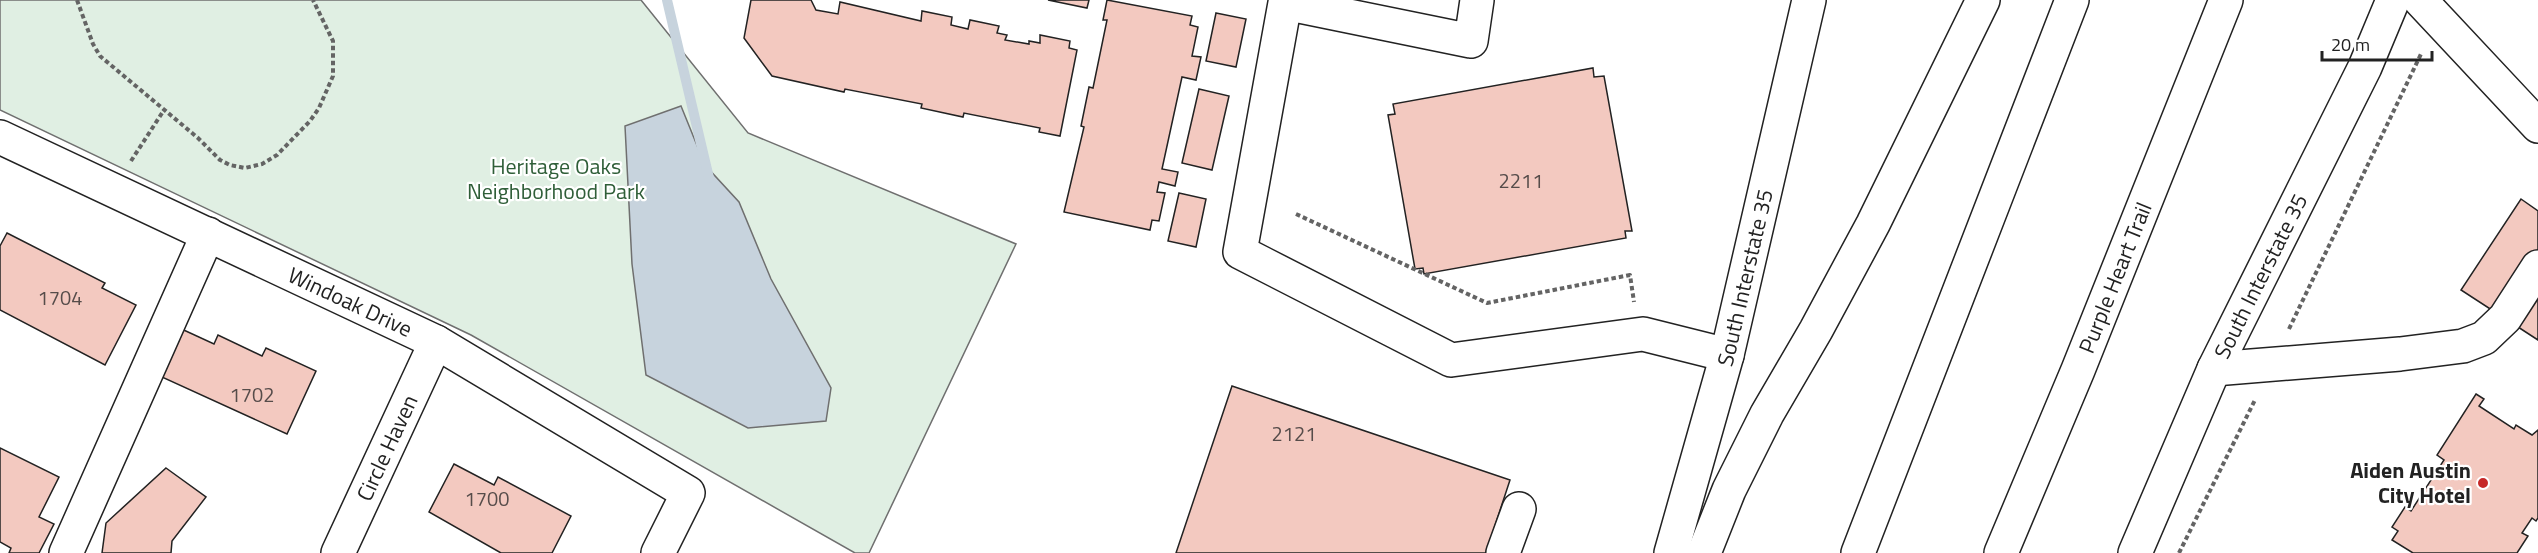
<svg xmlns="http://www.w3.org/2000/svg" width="2538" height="553" font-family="'Titillium Web',sans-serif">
	<rect width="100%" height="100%" fill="#fff"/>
	<polygon fill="#e0efe3" stroke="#6f6f6f" stroke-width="1.5" points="0,0 641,0 748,133 1016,244 869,553 855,553 471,335 0,110"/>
	<polygon fill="#c7d3dd" stroke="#6f6f6f" stroke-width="1.5" points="681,106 705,165 739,202 771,279 831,388 826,421 748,428 646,375 632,264 625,126"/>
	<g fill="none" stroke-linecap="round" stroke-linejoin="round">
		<polyline stroke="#c7d3dd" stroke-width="10" points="667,0 709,178"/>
	</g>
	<g fill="#f3c9c0" stroke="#222" stroke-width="1.5">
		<polygon points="751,0 811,0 816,10 838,14 840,2 921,21 922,11 952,17 951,25 968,29 970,20 999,26 997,33 1007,35 1005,40 1029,44 1029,41 1040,43 1040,35 1070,41 1069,48 1077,50 1060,136 1039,132 1040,128 964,113 963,117 921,108 922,104 845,89 844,92 772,76 744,38"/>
		<polygon points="1048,0 1089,0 1087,8"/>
		<polygon points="1107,0 1192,16 1190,25 1198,27 1192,56 1201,57 1196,80 1182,77 1162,169 1178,172 1175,186 1159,182 1157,192 1165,193 1159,221 1152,220 1150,230 1064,212 1084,127 1081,126 1089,87 1093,88 1107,20 1103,20"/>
		<polygon points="1216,13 1246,19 1236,67 1206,61"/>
		<polygon points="1593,68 1594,77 1604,76 1632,231 1625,231 1626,238 1424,274 1423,268 1415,269 1388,115 1395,114 1393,104"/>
		<polygon points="1199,89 1229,96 1212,170 1182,163"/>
		<polygon points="1179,193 1206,199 1196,247 1168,241"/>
		<polygon points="2521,199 2538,211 2538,340 2461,290"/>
		<polygon points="7,233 105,283 102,288 136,305 105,365 0,310 0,246"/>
		<polygon points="175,326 214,344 218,335 262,356 266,348 316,371 287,434 153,373"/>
		<polygon points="1232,386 1510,480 1486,553 1176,553"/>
		<polygon points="2476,394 2484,399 2479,406 2514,429 2516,425 2532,435 2538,430 2538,518 2536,521 2532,518 2522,533 2528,536 2517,553 2413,553 2392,540 2398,531 2392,527 2405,507 2411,511 2444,460 2437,455"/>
		<polygon points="0,448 59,477 39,517 54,524 39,553 9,553 11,548 0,542"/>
		<polygon points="454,464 494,485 498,477 571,516 552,553 501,553 429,512"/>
		<polygon points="166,468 206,497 172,541 171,553 102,553 106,523"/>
	</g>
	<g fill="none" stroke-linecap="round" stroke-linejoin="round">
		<defs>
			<g id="minor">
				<polyline points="1477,0 1471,41 1285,3 1240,252 1451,360 1643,334 1727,355"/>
				<polyline points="2420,0 2538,126"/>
				<path id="s1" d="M 0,137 L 436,342 L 688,493 L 658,553"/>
				<polyline points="2214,369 2400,354 2463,346 2484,338 2505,318 2538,267"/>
				<polyline points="66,553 208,234"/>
				<path id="s2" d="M 338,553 L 436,342"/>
				<polyline points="1503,553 1519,509"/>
			</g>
			<g id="major">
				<path id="s3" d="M 1671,553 L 1727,355 L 1809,0"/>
				<path id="s4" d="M 2135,553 L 2214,369 L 2365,67 L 2393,0"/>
			</g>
			<g id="highway">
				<polyline points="1704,553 1729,490 1767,414 1816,330 1873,224 1983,0"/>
				<polyline points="1858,553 2072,0"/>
				<path id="s5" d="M 2001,553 L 2078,370 L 2226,0"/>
			</g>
		</defs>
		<use href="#minor" stroke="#222" stroke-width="36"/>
		<use href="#major" stroke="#222" stroke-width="36"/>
		<use href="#highway" stroke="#222" stroke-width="36"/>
		<g stroke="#646464" stroke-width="4" stroke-dasharray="4.5 3" stroke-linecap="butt">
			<polyline points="77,0 93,44 100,56 198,138 220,160 230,165 245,168 262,164 277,155 310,121 319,108 333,76 333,41 313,0"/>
			<polyline points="131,161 164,110"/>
			<polyline points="1296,214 1487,303 1630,275 1634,302"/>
			<polyline points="2289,329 2421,54"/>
			<polyline points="2179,553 2255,400"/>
		</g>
		<use href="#minor" stroke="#fff" stroke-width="33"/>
		<use href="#major" stroke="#fff" stroke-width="33"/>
		<use href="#highway" stroke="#fff" stroke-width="33"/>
	</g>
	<circle fill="#c62828" stroke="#fff" stroke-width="2" cx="2483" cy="483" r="6"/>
	<g text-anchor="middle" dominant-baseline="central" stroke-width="4.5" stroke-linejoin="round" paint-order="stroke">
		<g font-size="20" fill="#564c4a">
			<text x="1521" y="180">2211</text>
			<text x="60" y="297">1704</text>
			<text x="252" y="394">1702</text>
			<text x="1294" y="433">2121</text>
			<text x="487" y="498">1700</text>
		</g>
		<g font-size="22" fill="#2f5e38" stroke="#fff">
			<text x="556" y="166">Heritage Oaks<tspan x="556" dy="25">Neighborhood Park</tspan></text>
		</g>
		<g font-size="22" fill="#222" stroke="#fff">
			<text stroke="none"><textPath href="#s4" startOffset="304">South Interstate 35</textPath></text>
			<text stroke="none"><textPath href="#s5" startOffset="298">Purple Heart Trail</textPath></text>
			<text stroke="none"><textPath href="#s3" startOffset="285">South Interstate 35</textPath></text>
			<text stroke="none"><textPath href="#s1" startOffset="387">Windoak Drive</textPath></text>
			<text stroke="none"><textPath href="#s2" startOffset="116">Circle Haven</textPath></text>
		</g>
		<g font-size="22" font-weight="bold" fill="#222" stroke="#fff" text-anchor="end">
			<text x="2471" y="470">Aiden Austin<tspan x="2471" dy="25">City Hotel</tspan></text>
		</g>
	</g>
	<path d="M2322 51v9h110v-9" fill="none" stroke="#222222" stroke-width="3"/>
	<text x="2331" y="51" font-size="18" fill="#222222" stroke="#ffffff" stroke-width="4.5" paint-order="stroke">20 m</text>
</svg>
